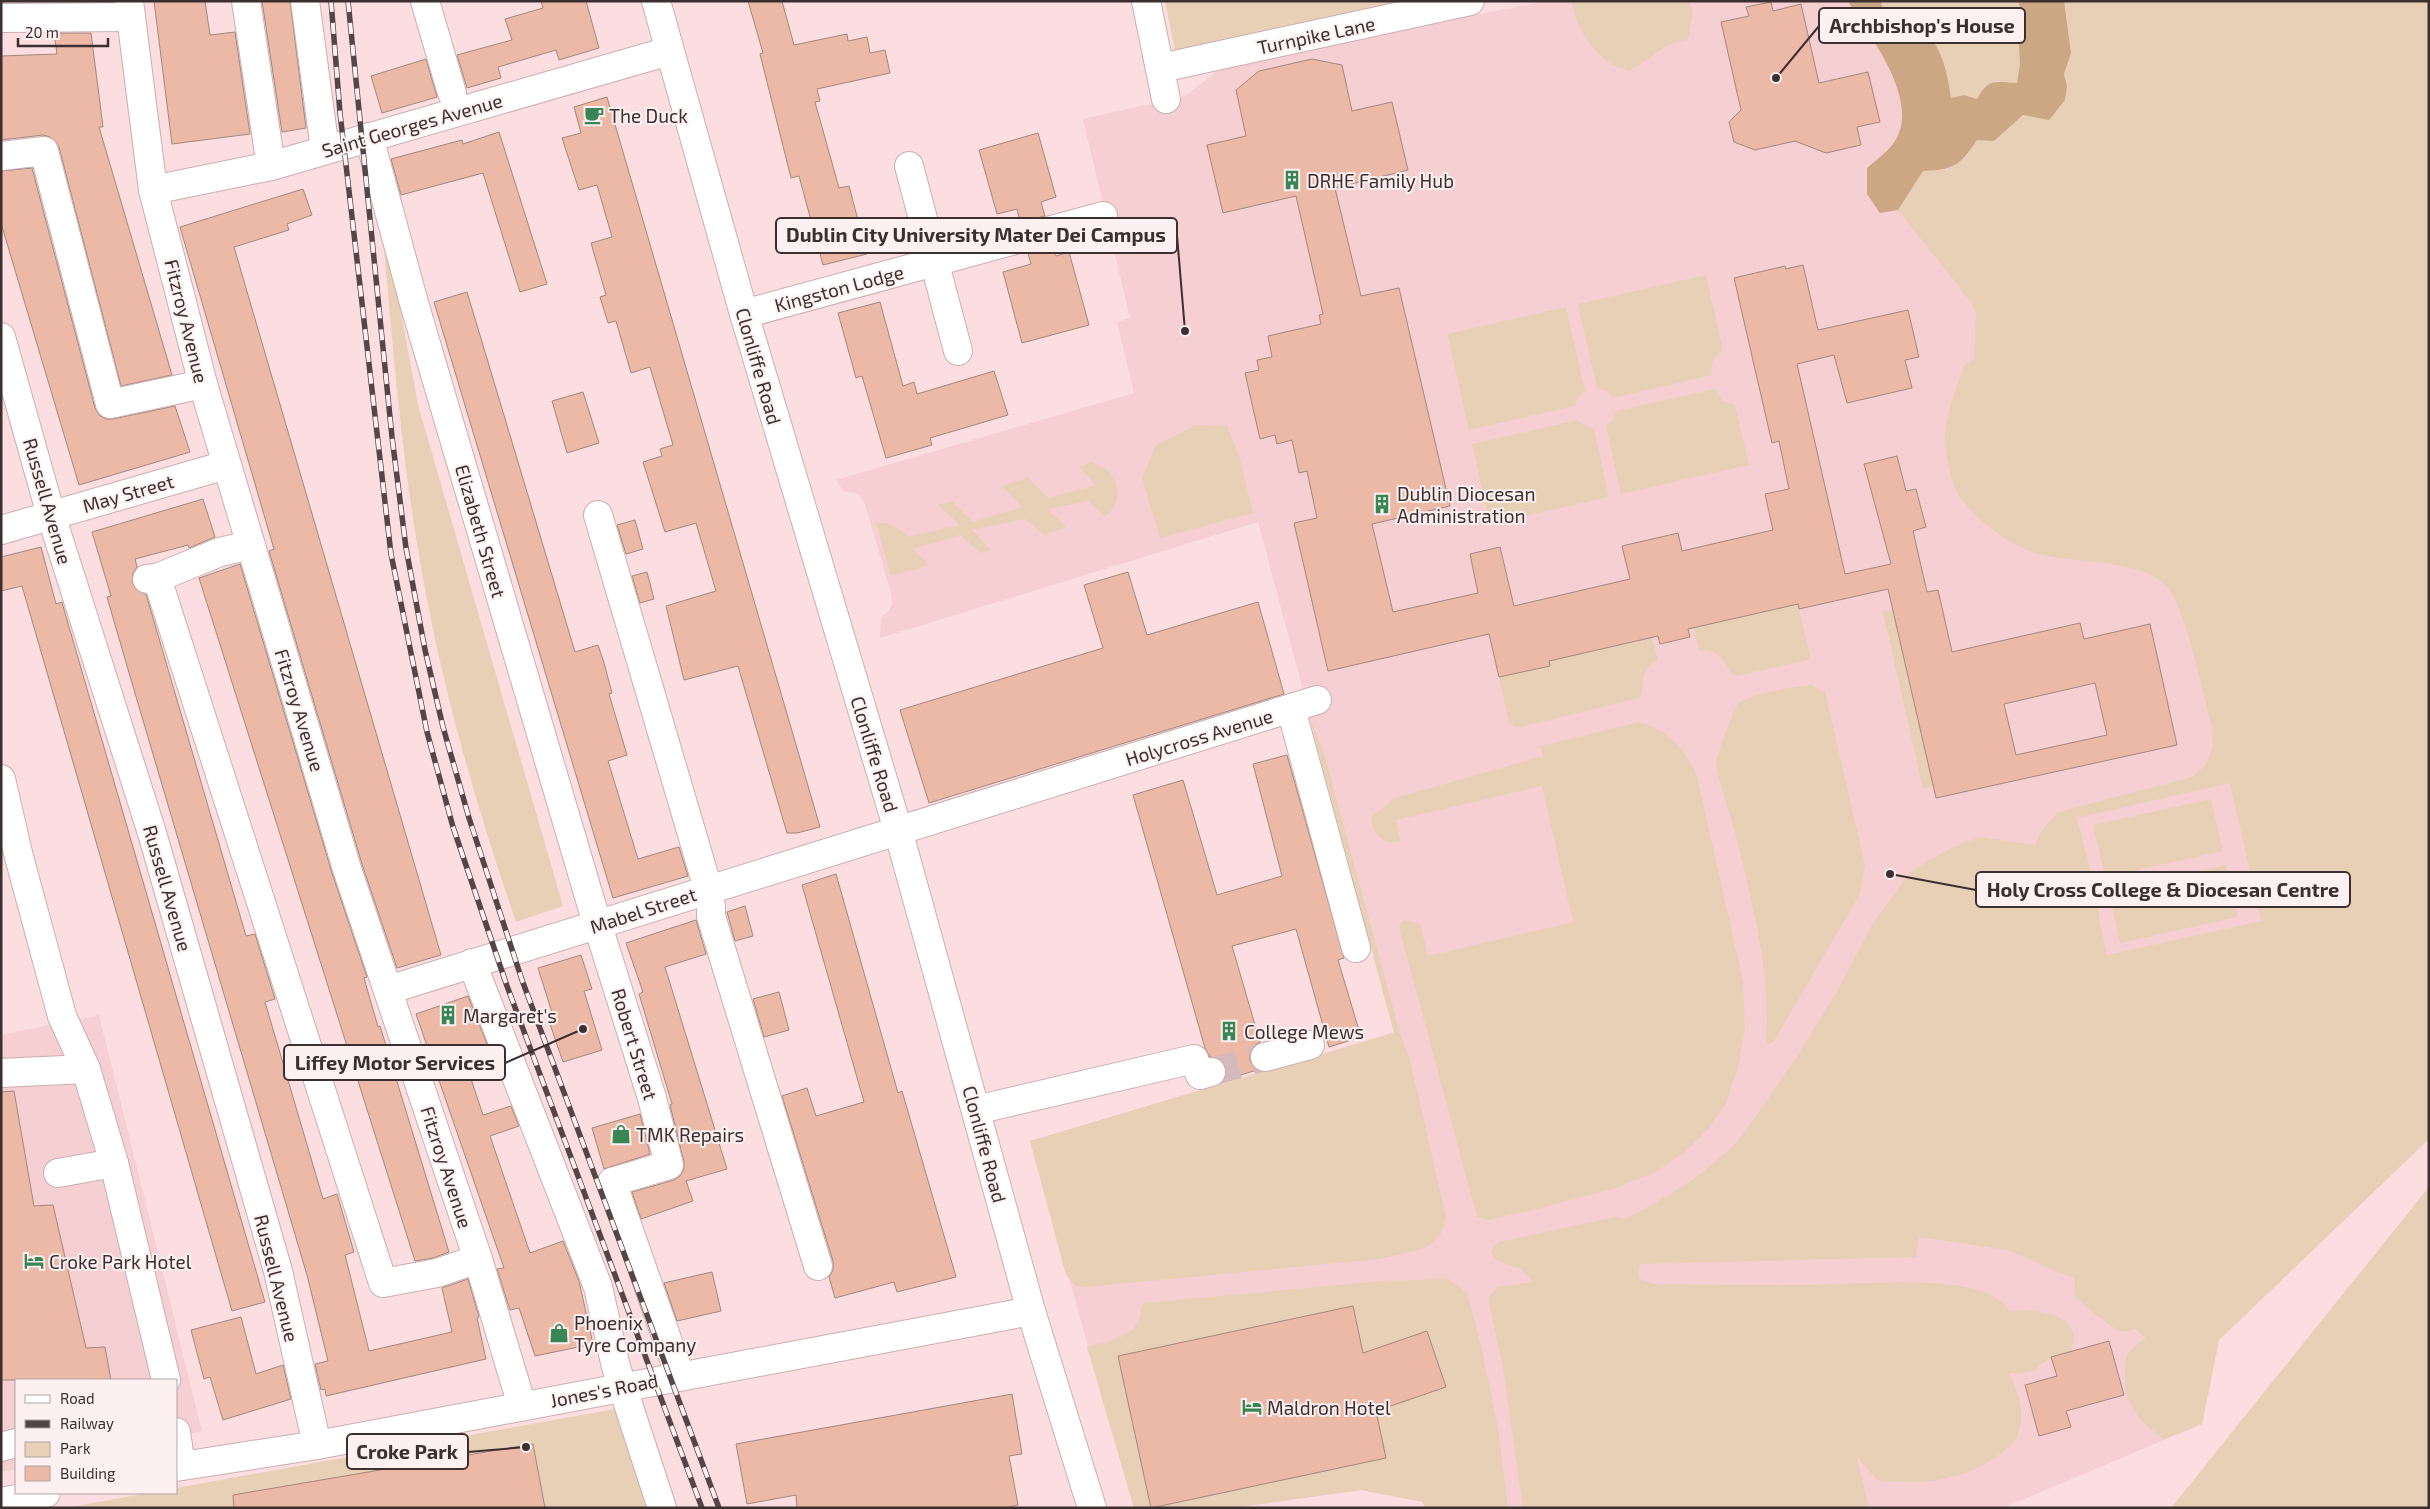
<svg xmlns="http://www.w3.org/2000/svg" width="2430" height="1509" font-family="'Exo 2',sans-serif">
	<rect width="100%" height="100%" fill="#fcdde0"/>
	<g fill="#f6cfd2">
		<polygon points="1544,1 2429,1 2429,1139 2219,1340 2202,1424 2003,1508 1425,1508 1423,1502 1361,1490 1233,1508 1134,1508 1030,1141 1394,1032 1258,522 880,638 881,618 889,610 892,604 891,593 865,504 859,495 852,492 844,492 836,480 1134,393 1117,322 1130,318 1083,119 1185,96 1221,68"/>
		<polygon points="99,1015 202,1431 176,1437 176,1380 16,1380 16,1469 1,1472 1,1035"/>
	</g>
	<g fill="#e8d0b7" fill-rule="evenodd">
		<polygon points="1165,1 1405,1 1175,51"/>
		<path d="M 1572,1 L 1689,1 L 1693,12 L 1688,39 L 1668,45 L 1630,71 C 1624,69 1616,67 1611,64 C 1593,54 1573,21 1572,1 Z"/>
		<path d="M 1881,1 L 2018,1 L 2025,23 L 2019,45 L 2020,64 L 2017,83 L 1995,81 L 1977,99 L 1964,95 L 1951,98 C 1948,77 1943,47 1925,33 C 1913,24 1898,21 1884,16 Z"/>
		<path d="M 2064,1 L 2429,1 L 2429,1139 L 2219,1340 L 2202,1424 L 2165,1439 C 2140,1424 2123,1403 2125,1372 C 2126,1368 2125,1361 2126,1357 C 2130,1349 2140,1342 2146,1338 L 2136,1329 C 2130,1331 2126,1332 2120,1331 C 2115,1330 2080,1303 2077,1298 C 2073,1293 2075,1285 2075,1279 L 2007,1250 L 1919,1237 L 1916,1257 L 1640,1264 L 1638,1278 L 1653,1284 C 1714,1284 1775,1286 1836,1284 C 1876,1283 1914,1280 1954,1285 C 1972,1288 2002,1293 2009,1312 C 2034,1307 2088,1314 2070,1352 C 2064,1354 2055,1355 2050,1358 C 2031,1371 2035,1374 2009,1373 C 2020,1394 2026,1417 2016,1439 C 2014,1443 2008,1447 2005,1450 C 1980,1472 1944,1482 1912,1482 C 1901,1483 1889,1481 1877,1480 L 1857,1457 L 1869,1508 L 1523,1508 L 1503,1368 L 1488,1298 L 1497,1287 L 1533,1282 C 1528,1277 1523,1271 1518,1268 C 1507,1263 1478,1259 1499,1242 L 1615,1217 L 1625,1219 L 1671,1194 L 1703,1172 L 1737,1143 L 1792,1064 L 1835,995 L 1872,925 L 1910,872 L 1951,848 L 1980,837 L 2035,845 L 2041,831 L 2058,812 L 2192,777 C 2212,762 2215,746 2211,723 C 2202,691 2186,604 2164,584 C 2137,560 2079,563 2044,555 C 2011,548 1979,523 1959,496 C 1951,485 1944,447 1945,433 C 1947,411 1957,385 1965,364 L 1974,359 L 1976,313 L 1971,302 L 1898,210 L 1923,171 L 1946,170 L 1966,157 L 1977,140 L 2012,124 L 2067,86 L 2064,74 L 2071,53 ZM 2230,783 L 2261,921 L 2107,955 L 2099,919 L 2098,900 L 2077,818 Z"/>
		<path d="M 379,193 L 418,405 L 563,906 L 516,922 C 477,808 443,692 422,572 C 399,447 391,319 379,193 Z"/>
		<path d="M 1706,275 L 1723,351 C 1713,356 1710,364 1712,375 L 1613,398 L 1607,391 L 1597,388 L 1578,304 Z"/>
		<polygon points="1566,307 1585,391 1578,397 1575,406 1469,430 1447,334"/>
		<polygon points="1715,389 1723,401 1735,405 1749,465 1621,494 1606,426 1613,420 1616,411"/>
		<polygon points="1578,420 1585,426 1594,429 1609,497 1490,524 1472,444"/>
		<polygon points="1195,425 1227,426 1240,459 1253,513 1160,538 1142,478 1156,445"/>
		<path d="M 1091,462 C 1096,464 1102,466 1106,469 C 1121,481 1122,506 1105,516 L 1088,501 L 1048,509 L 1066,527 L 1045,535 L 1025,519 L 972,530 L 991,550 L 981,553 L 960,535 L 913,549 L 929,565 L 891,576 L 876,523 C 889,522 899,527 908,537 L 960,525 L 938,505 L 952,501 L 973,522 L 1022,507 L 1002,486 L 1028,478 L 1048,498 L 1096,485 L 1079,467 Z"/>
		<path d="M 1798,604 L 1810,656 L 1808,660 L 1737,676 L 1732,674 C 1725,662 1715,647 1699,651 L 1694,628 Z"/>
		<polygon points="1893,610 1933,786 1923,789 1883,612"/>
		<path d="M 1652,637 L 1658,660 C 1638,668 1647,686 1639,698 L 1517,728 L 1509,723 L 1499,677 L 1549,666 L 1549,661 Z"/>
		<path d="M 1811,685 L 1825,692 L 1827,700 L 1865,865 L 1860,894 L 1774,1041 L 1769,1045 L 1766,1041 C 1771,969 1751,898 1734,829 C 1728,807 1719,785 1716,763 C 1716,758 1734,707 1738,704 C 1750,693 1794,687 1811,685 Z"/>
		<path d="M 1309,716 L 1324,753 L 1399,1030 L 1411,1064 L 1446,1217 C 1444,1223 1443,1232 1439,1236 C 1428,1252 1397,1254 1380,1259 L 1087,1287 L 1076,1286 L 1066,1275 L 1030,1141 L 1394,1033 Z"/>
		<path d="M 1640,722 C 1670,733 1685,747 1697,776 L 1743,981 L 1745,1030 L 1738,1067 L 1726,1103 L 1710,1127 L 1686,1151 L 1657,1171 L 1616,1188 L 1534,1210 L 1488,1220 L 1477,1217 L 1399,927 L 1403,920 L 1420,924 L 1428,956 L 1573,922 L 1542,786 L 1396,820 L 1401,842 C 1382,844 1373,836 1371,817 L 1395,798 L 1543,756 L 1540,746 Z"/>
		<polygon points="2211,799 2223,851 2105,877 2093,825"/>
		<polygon points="2226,865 2238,917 2120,943 2109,892"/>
		<polygon points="2429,1187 2429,1508 2171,1508"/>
		<path d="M 1449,1279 L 1467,1293 L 1481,1345 L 1498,1429 L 1508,1508 L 1425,1508 L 1423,1502 L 1361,1490 L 1233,1508 L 1134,1508 L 1087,1347 C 1105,1342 1132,1339 1139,1319 C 1141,1314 1140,1309 1143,1303 L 1383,1281 Z"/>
		<polygon points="631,1406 673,1508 65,1508 148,1493 176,1493 176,1488"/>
	</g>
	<path fill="#cba883" d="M 1848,1 L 1881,1 L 1884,16 C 1898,21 1913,24 1925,33 C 1943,47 1948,77 1951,98 L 1964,95 L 1977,99 C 1989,78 1994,82 2017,83 L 2020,64 L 2019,45 L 2025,23 L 2018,1 L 2064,1 L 2071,53 L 2064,74 L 2067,86 L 2065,100 L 2049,120 L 2023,115 L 1994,141 L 1977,140 C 1961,165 1953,170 1923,171 L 1898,210 L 1880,213 L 1867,194 L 1867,168 C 1876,160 1889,151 1895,141 C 1921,100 1869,35 1848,1 Z"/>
	<g fill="#ecb9a6" stroke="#a1887e" fill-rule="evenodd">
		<polygon points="154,1 205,1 210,35 235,32 250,134 172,144"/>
		<polygon points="262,1 290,1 306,128 282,132"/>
		<polygon points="541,1 586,1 599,48 559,60 556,50 498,67 501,78 467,88 457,55 512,40 505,19 543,8"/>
		<polygon points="748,1 782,1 794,45 847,34 848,41 867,37 870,53 885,50 890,73 817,89 820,101 815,102 839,188 849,186 867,254 823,265 799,176 791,178 760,54 763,53"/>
		<polygon points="1771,2 1773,11 1801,4 1819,83 1868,72 1880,122 1857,127 1861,145 1826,153 1795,141 1755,150 1734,142 1729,122 1741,110 1721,22 1749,16 1746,7"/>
		<polygon points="54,33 91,33 103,127 99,127 172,375 121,386 59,147 50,137 43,135 1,140 1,56 57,54"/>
		<polygon points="426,59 437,97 382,113 371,76"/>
		<path d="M 1312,59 L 1342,65 L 1352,111 L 1392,102 L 1408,170 L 1335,188 L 1361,296 L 1399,288 L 1450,506 L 1372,524 L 1393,612 L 1478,593 L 1470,554 L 1500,547 L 1514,606 L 1630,579 L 1622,546 L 1678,533 L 1682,551 L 1773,530 L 1765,494 L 1789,489 L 1779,441 L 1772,443 L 1734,278 L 1785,266 L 1786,269 L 1803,265 L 1818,330 L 1908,310 L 1919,357 L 1905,360 L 1912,388 L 1847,403 L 1834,355 L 1797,364 L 1845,574 L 1891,564 L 1864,464 L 1897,456 L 1906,491 L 1916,489 L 1926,527 L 1913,531 L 1927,592 L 1938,590 L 1952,652 L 2080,623 L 2084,639 L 2150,624 L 2177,745 L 1936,798 L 1888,589 L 1799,609 L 1798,604 L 1688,629 L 1690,637 L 1660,644 L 1658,636 L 1549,661 L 1550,666 L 1499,677 L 1489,634 L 1328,671 L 1294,523 L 1317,518 L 1307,471 L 1299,473 L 1292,440 L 1277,444 L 1275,435 L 1260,439 L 1245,373 L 1259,370 L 1257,360 L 1272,357 L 1268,336 L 1321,324 L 1319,315 L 1323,314 L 1296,196 L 1223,213 L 1207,145 L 1246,136 L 1236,90 L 1259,71 ZM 2095,683 L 2107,735 L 2016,755 L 2004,704 Z"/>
		<polygon points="607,97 820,827 797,833 787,833 738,666 684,680 666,606 716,591 696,523 665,532 643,462 662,456 660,449 673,445 650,367 631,373 616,321 608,323 600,297 606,295 591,243 612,237 597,185 579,190 562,138 581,133 574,107"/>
		<polygon points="499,132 547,284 520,292 483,173 401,195 391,159 462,140 463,144"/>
		<polygon points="1038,133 1056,197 1041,202 1045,216 1020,222 1017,209 997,214 979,150"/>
		<polygon points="32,168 95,408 99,415 106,419 113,419 175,406 190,452 79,485 1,223 1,171"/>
		<polygon points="303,189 312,215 287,224 289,230 234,247 441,955 397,968 362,864 269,551 274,549 180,227"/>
		<polygon points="1053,246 1056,256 1069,252 1089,325 1022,343 1003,272 1031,264 1028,253"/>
		<polygon points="467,292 575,652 598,645 604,663 612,693 609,694 627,755 608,761 638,859 679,847 688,876 613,898 434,302"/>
		<polygon points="880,302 903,386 914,382 917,394 994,371 1008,415 930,438 932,445 886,458 862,376 856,378 838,313"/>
		<polygon points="583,392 599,443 567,453 552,401"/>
		<polygon points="203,499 215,537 189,548 188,545 135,559 137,567 133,573 132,581 135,588 146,594 246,936 255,934 275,999 265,1002 323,1199 337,1194 354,1252 345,1255 369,1351 452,1332 442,1288 468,1279 479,1317 477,1318 486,1359 326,1396 325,1389 321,1390 315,1364 328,1361 307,1275 132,683 107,597 111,596 92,532"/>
		<polygon points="635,520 643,549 626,554 617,525"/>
		<polygon points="41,547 56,604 62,602 63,606 265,1302 232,1311 22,586 1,591 1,557"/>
		<polygon points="240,564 332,873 367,977 364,978 378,1027 380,1026 449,1252 433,1258 415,1261 199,578"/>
		<polygon points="647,572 654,599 640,603 632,576"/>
		<polygon points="1128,572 1147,635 1258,602 1284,694 929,803 900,710 1103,648 1084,585"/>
		<polygon points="1287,755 1344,958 1338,960 1361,1037 1329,1047 1296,929 1232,946 1260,1042 1254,1046 1250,1053 1250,1061 1257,1070 1224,1080 1226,1068 1222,1061 1210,1057 1205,1048 1133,795 1183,780 1217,895 1282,876 1253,764"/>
		<polygon points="836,874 898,1093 902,1091 956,1277 897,1292 894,1282 835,1298 829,1277 833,1270 833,1261 782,1096 807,1088 816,1116 864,1102 802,885"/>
		<polygon points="745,906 753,936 735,941 727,912"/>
		<polygon points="696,920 706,954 665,967 727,1169 686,1181 693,1201 641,1219 632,1192 674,1180 680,1176 684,1169 684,1162 670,1105 672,1104 639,994 643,992 626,943"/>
		<polygon points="581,955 592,989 584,991 602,1050 563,1062 550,1024 555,1022 538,968"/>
		<polygon points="779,992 789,1030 764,1037 753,999"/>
		<polygon points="468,996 495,1064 469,1073 483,1115 511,1106 519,1126 490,1136 530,1253 563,1241 579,1281 593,1344 535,1356 519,1308 510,1310 497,1269 504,1268 416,1014"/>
		<polygon points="14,1091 34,1206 53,1205 86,1348 105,1347 111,1380 1,1380 1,1092"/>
		<polygon points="640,1114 650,1154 604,1169 592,1128"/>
		<polygon points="712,1272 721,1311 677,1321 664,1283"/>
		<polygon points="1353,1306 1363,1353 1427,1331 1446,1387 1376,1411 1386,1458 1151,1508 1118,1356"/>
		<polygon points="241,1317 256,1374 283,1365 291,1399 223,1420 210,1377 204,1379 191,1330"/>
		<polygon points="2109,1341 2124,1395 2066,1411 2071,1427 2039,1436 2025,1385 2057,1376 2051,1357"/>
		<polygon points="1012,1394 1022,1454 1009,1456 1018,1505 1005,1508 797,1508 796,1495 747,1504 736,1444"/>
		<polygon points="533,1444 545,1508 234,1508 233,1495"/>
	</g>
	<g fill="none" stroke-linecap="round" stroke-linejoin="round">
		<polyline stroke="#d5babd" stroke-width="28" stroke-dasharray="28 14" stroke-linecap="butt" points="1211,1072 1265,1057"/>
		<defs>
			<g id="minor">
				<polyline points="129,1 153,190 203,384 347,869 478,1259 522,1406"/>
				<polyline points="246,1 271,166"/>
				<polyline points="305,1 325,150"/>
				<polyline points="425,1 452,93"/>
				<polyline points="1146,1 1166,99"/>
				<polyline points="1,18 131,17"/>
				<polyline points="1161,68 1470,1"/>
				<polyline points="369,137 414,303 593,910 652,1098 669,1165 612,1182 680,1376"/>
				<polyline points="1,156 44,151 110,404 203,384"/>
				<polyline points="909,166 958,351"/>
				<polyline points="153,190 271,166 669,51"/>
				<polyline points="744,314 1103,216"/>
				<polyline points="1,337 51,515 152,833 278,1271 317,1445"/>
				<polyline points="598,515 704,875 711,906 711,916 818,1266"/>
				<polyline points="1,530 226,465"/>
				<polyline points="157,578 383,1283 437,1273 478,1259"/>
				<polyline points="147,579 157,578 220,552 251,545"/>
				<polyline points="1291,709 1356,948"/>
				<polyline points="1,779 18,853 62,1016 86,1069 114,1163 166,1380"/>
				<polyline points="472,963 598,1287 616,1367 662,1508"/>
				<polyline points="388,990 1317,700"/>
				<polyline points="1265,1057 1310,1045"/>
				<polyline points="1,1073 86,1069"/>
				<polyline points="976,1110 1194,1059 1200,1075 1211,1072"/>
				<polyline points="58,1173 114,1163"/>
				<polyline points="176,1432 181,1466"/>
				<polyline points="1,1447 16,1443"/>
				<polyline points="176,1467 317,1445 1031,1311"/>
				<polyline points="1,1502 46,1493"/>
			</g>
			<polyline id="major" points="656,1 744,314 898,830 1031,1311 1092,1508"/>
		</defs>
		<use href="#minor" stroke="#cbaeb0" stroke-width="30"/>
		<use href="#major" stroke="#cbaeb0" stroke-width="30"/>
		<use href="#minor" stroke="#fff" stroke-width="28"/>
		<use href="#major" stroke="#fff" stroke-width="28"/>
		<defs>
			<g id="rail">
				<polyline points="331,1 340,113 391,554 427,732 453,827 507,986 702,1508"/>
				<polyline points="348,1 392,437 406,548 425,650 443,727 469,818 522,980 719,1508"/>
			</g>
		</defs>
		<use href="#rail" stroke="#544547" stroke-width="5.5"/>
		<use href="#rail" stroke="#fcf0f1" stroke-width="4" stroke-dasharray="11" stroke-linecap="butt"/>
	</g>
	<defs>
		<symbol id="cafe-bare" viewBox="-9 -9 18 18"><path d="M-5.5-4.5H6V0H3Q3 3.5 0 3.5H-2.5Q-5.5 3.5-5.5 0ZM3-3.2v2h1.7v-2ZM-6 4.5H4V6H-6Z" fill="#398655" stroke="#fcf0f1" stroke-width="2.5" paint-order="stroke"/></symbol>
		<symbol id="building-bare" viewBox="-9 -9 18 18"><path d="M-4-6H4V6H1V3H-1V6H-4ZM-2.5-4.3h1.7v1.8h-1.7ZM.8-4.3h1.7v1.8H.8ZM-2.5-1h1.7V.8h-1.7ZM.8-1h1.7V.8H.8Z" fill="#398655" stroke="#fcf0f1" stroke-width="2.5" paint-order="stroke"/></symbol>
		<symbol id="shop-bare" viewBox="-9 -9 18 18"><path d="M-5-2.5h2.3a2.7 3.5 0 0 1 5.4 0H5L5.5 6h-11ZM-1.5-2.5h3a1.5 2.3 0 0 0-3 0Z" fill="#398655" stroke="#fcf0f1" stroke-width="2.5" paint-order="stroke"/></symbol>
		<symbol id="hotel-bare" viewBox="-9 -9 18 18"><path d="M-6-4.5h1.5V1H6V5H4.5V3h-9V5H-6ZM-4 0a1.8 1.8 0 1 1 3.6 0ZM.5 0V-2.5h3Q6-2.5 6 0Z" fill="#398655" stroke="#fcf0f1" stroke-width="2.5" paint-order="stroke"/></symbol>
	</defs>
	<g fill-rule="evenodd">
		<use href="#cafe-bare" x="580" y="101" width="28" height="28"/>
		<use href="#building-bare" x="1278" y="166" width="28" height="28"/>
		<use href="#building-bare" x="1368" y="490" width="28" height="28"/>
		<use href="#building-bare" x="434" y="1001" width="28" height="28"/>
		<use href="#building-bare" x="1215" y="1017" width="28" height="28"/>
		<use href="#shop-bare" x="607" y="1120" width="28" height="28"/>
		<use href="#hotel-bare" x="20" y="1247" width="28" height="28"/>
		<use href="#shop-bare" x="545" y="1319" width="28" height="28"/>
		<use href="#hotel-bare" x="1238" y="1393" width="28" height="28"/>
	</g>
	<g text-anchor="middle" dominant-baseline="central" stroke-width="4" stroke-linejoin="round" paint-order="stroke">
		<g font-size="19" fill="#3b2f30" stroke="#fcf0f1">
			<text transform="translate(1316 35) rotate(-12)">Turnpike Lane</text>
			<text transform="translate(412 125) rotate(-16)">Saint Georges Avenue</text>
			<text transform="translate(839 288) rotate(-15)">Kingston Lodge</text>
			<text transform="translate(187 321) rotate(76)">Fitzroy Avenue</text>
			<text transform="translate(759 366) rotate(74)">Clonliffe Road</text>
			<text transform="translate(128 493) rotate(-16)">May Street</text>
			<text transform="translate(48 501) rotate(74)">Russell Avenue</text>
			<text transform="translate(481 531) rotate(74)">Elizabeth Street</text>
			<text transform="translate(300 710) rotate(73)">Fitzroy Avenue</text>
			<text transform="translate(1199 737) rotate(-17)">Holycross Avenue</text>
			<text transform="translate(875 754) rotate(73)">Clonliffe Road</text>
			<text transform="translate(168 888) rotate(74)">Russell Avenue</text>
			<text transform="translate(643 910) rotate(-18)">Mabel Street</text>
			<text transform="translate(635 1044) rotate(73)">Robert Street</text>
			<text transform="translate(985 1144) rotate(75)">Clonliffe Road</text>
			<text transform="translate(447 1167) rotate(72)">Fitzroy Avenue</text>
			<text transform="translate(277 1278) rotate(76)">Russell Avenue</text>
			<text transform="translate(604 1390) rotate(-11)">Jones's Road</text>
		</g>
		<g font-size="19" fill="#3b2f30" stroke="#fcf0f1" text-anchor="start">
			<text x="609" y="115">The Duck</text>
			<text x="1307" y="180">DRHE Family Hub</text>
			<text x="1397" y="493">Dublin Diocesan<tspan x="1397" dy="22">Administration</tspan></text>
			<text x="463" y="1015">Margaret's</text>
			<text x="1244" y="1031">College Mews</text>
			<text x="636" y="1134">TMK Repairs</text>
			<text x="49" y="1261">Croke Park Hotel</text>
			<text x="574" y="1322">Phoenix<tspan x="574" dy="22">Tyre Company</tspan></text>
			<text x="1267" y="1407">Maldron Hotel</text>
		</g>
	</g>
	<path fill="none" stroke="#3b2f30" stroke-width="2" d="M1776 78L1819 26M1185 331L1177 235M1890 874L1976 890M583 1029L505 1063M526 1447L468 1452"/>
	<g fill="#3b2f30" stroke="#fcf0f1" stroke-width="2">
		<circle cx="1776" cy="78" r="5"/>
		<circle cx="1185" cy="331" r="5"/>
		<circle cx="1890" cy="874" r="5"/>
		<circle cx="583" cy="1029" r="5"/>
		<circle cx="526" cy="1447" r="5"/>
	</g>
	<g fill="#fcf0f1" stroke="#3b2f30" stroke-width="2">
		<rect x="1819" y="8" width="206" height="35" rx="5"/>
		<rect x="776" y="218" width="401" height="35" rx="5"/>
		<rect x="1976" y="872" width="374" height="35" rx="5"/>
		<rect x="284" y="1045" width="221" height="35" rx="5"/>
		<rect x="347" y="1434" width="121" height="35" rx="5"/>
	</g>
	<g font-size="20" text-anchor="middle" font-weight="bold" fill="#3b2f30">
		<text x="1922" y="33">Archbishop's House</text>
		<text x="976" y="242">Dublin City University Mater Dei Campus</text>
		<text x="2163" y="897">Holy Cross College &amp; Diocesan Centre</text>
		<text x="395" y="1070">Liffey Motor Services</text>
		<text x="407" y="1459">Croke Park</text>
	</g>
	<rect width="2430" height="1509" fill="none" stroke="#3b2f30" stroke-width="5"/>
	<rect x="15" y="1379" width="162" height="115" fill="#fcf0f1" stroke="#afa3a4"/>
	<rect x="25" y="1395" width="25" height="8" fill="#ffffff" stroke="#afa3a4"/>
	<text x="60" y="1404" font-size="15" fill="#3b2f30">Road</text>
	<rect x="25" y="1420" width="25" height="8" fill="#544547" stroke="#afa3a4"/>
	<text x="60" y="1429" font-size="15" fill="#3b2f30">Railway</text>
	<rect x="25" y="1442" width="25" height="15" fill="#e8d0b7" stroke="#afa3a4"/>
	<text x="60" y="1454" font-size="15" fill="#3b2f30">Park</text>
	<rect x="25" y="1466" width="25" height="15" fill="#ecb9a6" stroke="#afa3a4"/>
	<text x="60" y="1479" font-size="15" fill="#3b2f30">Building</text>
	<path d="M18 38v8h90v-8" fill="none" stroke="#3b2f30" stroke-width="2.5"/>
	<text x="25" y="38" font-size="15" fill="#3b2f30" stroke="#fcf0f1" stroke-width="4" paint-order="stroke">20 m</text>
</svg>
